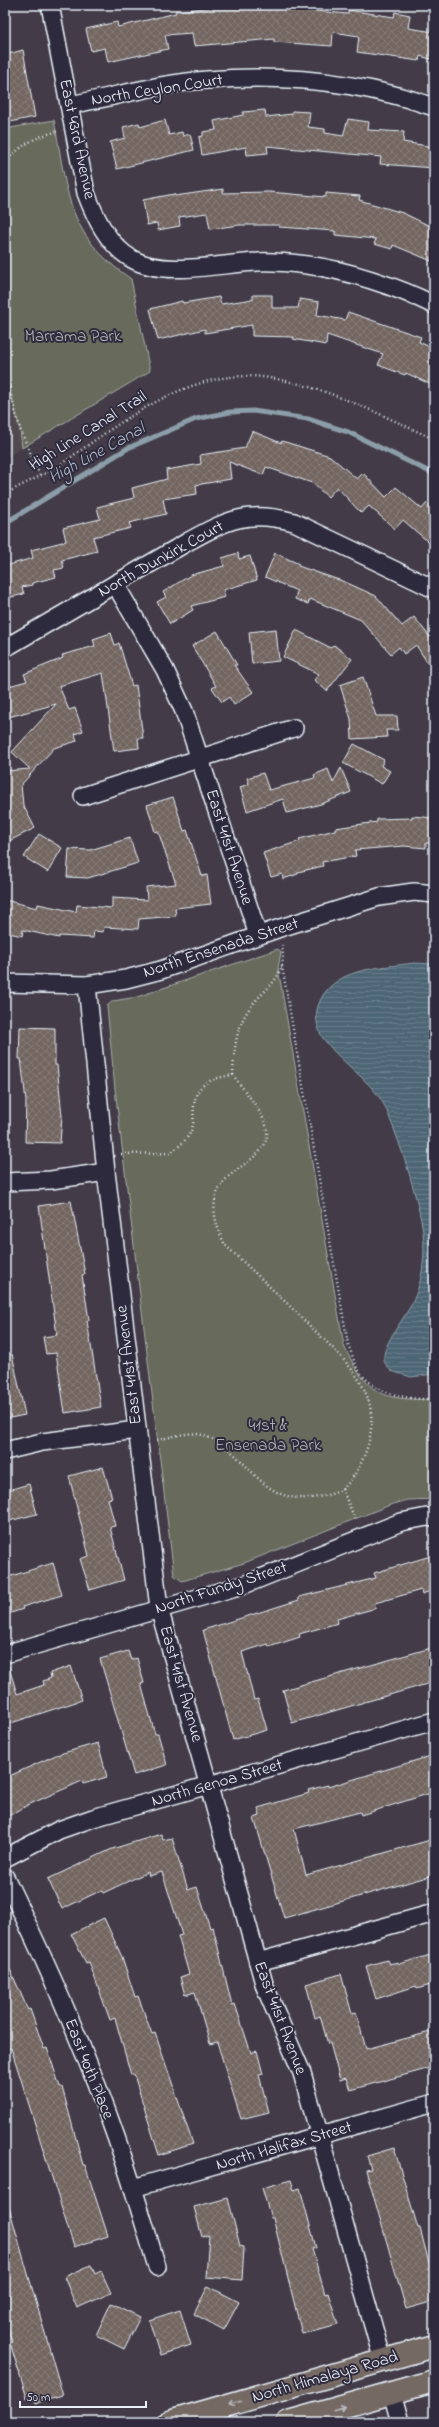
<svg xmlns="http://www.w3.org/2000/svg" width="439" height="2427" font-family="'Indie Flower',sans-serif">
	<defs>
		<pattern id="water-rules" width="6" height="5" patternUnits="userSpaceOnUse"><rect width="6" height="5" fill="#4d6675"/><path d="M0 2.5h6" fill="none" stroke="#677c89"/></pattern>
		<pattern id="building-cross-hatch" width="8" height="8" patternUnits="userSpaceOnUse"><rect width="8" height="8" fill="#736561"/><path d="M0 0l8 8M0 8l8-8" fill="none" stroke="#877c78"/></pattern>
	</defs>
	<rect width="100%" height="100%" fill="#433c48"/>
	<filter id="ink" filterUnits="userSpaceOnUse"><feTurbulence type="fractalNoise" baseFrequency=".025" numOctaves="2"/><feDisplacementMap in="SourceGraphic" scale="8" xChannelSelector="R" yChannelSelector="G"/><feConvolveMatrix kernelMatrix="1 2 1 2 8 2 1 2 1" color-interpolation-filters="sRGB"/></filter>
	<g filter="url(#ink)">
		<polygon fill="#514850" points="5,372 20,429 22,448 5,458"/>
		<g fill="#686a5b" stroke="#a8aeaa">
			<path d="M 54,120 C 68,192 65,234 131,279 L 150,371 L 22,448 L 20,429 L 5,372 L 5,129 Z"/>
			<path d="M 278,949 L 281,952 L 278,968 L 344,1346 C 367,1394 381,1401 434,1399 L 434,1499 L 408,1500 L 390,1505 L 244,1563 L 182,1581 L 174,1575 L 115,1089 L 107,1006 L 113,1001 L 137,997 Z"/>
		</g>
		<path fill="url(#water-rules)" stroke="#8b9ea9" d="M 414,963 L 434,964 L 434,1374 L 411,1377 L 391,1371 C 389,1368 385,1364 384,1361 C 381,1344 408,1315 414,1299 C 424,1277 426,1248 422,1225 C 415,1190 406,1162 394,1129 C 390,1120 387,1109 382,1101 C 367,1078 343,1064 326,1042 C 318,1033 314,1018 318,1006 C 331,967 380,968 414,963 Z"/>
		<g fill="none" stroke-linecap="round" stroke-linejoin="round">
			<polyline stroke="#8b9ea9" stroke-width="5" points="5,523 128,448 196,419 230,412 253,411 308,419 348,432 434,474"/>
		</g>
		<g fill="url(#building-cross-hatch)" stroke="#e8f1f8">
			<polygon points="217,5 293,6 293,9 348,14 348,10 394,17 395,12 410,15 408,28 434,32 434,60 420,56 419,61 357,52 359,36 333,32 332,46 274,42 274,39 194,46 192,33 165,35 168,49 108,62 105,48 91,51 86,29 117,22 118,27 176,13 175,11 217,7"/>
			<polygon points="23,50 35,117 5,123 5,55"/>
			<polygon points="265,110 266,117 292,114 292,111 310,112 308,127 325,129 325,133 343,136 348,119 369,122 368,130 404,132 403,142 434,147 434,168 380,164 381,157 267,146 268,153 247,155 246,147 202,155 199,137 203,136 203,132 216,130 214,121 243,115 243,112"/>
			<polygon points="165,120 169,135 182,132 183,136 190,134 194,150 117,169 110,142 125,138 123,127 139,123 140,127"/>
			<polygon points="223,189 223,193 269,192 326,197 326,193 360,196 359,200 403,213 434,228 434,262 393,245 392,249 374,244 376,239 335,235 335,231 279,227 279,225 239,225 210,229 207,213 179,217 180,226 158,230 157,223 147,225 143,200 174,194 175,196"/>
			<polygon points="253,295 272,295 272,308 298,308 300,299 319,302 317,315 345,320 348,312 421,337 419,342 434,349 434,386 406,373 405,375 378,365 383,354 327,335 326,345 293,339 294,337 252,336 252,325 205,333 205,329 158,340 150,309 182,301 183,303 219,297 221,304 253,299"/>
			<polygon points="252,431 281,443 282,441 330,456 357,479 363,473 386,497 396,487 422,509 427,503 434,509 434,547 403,520 395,529 369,506 361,513 337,487 328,497 312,483 266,467 263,475 229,462 231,479 196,485 197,494 163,499 166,514 129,523 131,528 93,537 97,551 62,560 64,568 54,570 56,577 32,583 32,585 22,587 24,594 7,598 5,566 33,558 31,550 66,541 63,528 100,519 97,507 134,498 132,488 167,479 166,470 201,464 200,455 245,448"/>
			<polygon points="238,553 239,559 250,556 257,580 223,590 225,597 191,606 193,610 170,624 157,602 166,597 163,592 191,575 224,566 222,558"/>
			<polygon points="275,553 299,564 298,566 345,582 376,596 402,626 414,617 434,642 434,673 416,645 404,654 399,647 391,654 361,620 310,599 308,604 295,599 297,591 265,577"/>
			<polygon points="276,629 279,661 252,664 249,632"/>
			<polygon points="296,630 331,648 334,645 352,659 327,691 314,680 319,674 283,657"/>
			<polygon points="217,631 237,665 234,665 253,692 234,705 229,697 222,702 212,688 216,686 192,646"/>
			<polygon points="111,633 115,645 119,643 132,686 136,685 143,738 138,738 139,748 114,751 103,673 59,686 69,710 75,708 83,731 75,734 77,741 54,748 21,785 23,805 35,828 9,841 5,833 5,771 30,769 12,752 56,704 5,718 5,687 27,681 24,674 63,658 62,655 95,646 93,639"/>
			<polygon points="363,677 376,716 397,716 398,730 386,730 387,737 352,739 351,719 340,685"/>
			<polygon points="354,744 384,760 381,766 390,771 382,784 343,763"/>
			<polygon points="341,768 351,792 321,804 287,813 283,799 247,811 240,787 249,784 247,778 263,773 269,790 315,778 314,775 328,769 333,783"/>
			<polygon points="173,797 184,831 187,830 202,876 207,875 211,904 175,908 176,916 139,919 138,929 104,927 103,932 94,931 93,938 59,936 59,938 23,930 22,936 5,932 5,900 37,908 38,904 76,912 77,905 112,908 112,898 147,900 146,887 176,884 158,831 155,832 147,805"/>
			<polygon points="412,816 434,818 434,843 426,843 426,848 404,846 355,850 356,856 322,862 323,866 298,872 298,874 283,879 282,874 271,877 263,853 300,841 299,839 335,830 335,828 377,822 377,819 412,818"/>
			<polygon points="39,834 62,848 48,872 24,857"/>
			<polygon points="130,838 138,863 88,878 67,877 69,849 90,850"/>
			<polygon points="20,1027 55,1028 55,1065 57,1065 62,1116 60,1143 25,1142 26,1101 21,1059 19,1059"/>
			<polygon points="71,1201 85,1274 82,1275 89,1320 87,1321 101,1407 65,1413 56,1353 46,1354 43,1337 57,1335 39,1206"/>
			<polygon points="12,1354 25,1415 5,1419 5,1355"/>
			<polygon points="103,1467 112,1498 108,1499 115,1526 110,1527 124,1580 90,1590 80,1559 89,1556 69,1476"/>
			<polygon points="29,1484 37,1514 5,1522 5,1491"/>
			<polygon points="434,1555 434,1590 422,1594 421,1590 375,1603 376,1608 337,1619 338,1623 299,1634 300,1637 269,1647 268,1644 242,1652 254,1700 258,1699 267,1730 233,1740 203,1630 299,1600 299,1597 376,1578 374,1573"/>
			<polygon points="53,1563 62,1595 22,1607 23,1609 5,1615 5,1578"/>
			<polygon points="431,1648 434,1659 434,1682 292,1723 283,1690"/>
			<polygon points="128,1651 131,1660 137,1658 144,1683 141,1684 155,1734 158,1734 167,1765 134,1775 100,1659"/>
			<polygon points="8,1664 17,1694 44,1685 43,1681 51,1678 50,1673 71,1666 82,1700 5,1725 5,1665"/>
			<polygon points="98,1743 107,1777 83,1784 82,1781 28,1805 5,1818 5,1778 56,1755"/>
			<polygon points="434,1755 434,1792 361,1815 360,1812 294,1829 306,1875 434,1839 434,1875 284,1918 254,1818 260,1816 258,1808 309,1793 308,1790 328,1785 328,1787"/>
			<polygon points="161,1834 163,1840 172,1838 188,1890 197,1887 210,1928 213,1927 232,2005 235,2004 251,2053 257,2051 263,2074 259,2075 269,2112 241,2119 217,2042 210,2044 195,1992 185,1995 180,1977 189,1974 178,1936 182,1935 162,1872 149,1876 148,1872 103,1893 102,1890 62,1909 48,1879 112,1849"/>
			<polygon points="104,1918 122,1957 135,1997 138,1996 152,2034 155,2033 193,2144 159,2155 134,2075 131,2075 115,2018 110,2020 89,1962 86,1963 71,1934"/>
			<polygon points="434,1954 434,1984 417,1989 416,1986 376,1999 366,1966 387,1960 389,1964 398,1962 399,1964"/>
			<polygon points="5,1958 28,2010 30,2009 44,2049 47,2048 60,2087 62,2087 83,2165 85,2165 108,2236 74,2247 11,2048 5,2050"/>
			<polygon points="341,1974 352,2014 356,2012 366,2049 434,2031 434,2067 350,2090 346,2078 340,2080 330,2043 328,2044 320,2016 315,2018 306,1984"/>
			<polygon points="394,2148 418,2228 420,2228 434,2283 434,2301 406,2309 366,2170 371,2169 367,2156"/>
			<polygon points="291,2180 294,2190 300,2188 316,2248 312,2249 325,2294 328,2293 338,2324 302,2334 273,2218 271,2218 262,2188"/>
			<polygon points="228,2198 240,2246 244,2247 242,2280 206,2277 209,2235 202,2237 194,2207"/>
			<polygon points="5,2204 8,2204 63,2396 36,2403 33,2396 27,2398 10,2343 12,2342 5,2318"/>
			<polygon points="91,2265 95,2274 101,2271 111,2293 77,2308 64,2277"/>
			<polygon points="208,2286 239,2302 224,2330 194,2314"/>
			<polygon points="111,2303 140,2317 124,2349 96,2335"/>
			<polygon points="180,2310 191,2345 160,2355 149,2320"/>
		</g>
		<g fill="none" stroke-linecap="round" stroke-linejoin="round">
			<defs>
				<g id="minor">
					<path d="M 50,5 L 86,193 C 95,217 108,245 132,259 C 165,278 222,263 258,262 C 274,261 291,263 307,265 C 347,270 398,287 434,305"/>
					<path d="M 69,105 C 114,97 161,83 207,80 C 284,74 361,82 434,107"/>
					<polyline points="115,584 165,670 184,711 258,935"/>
					<path d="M 5,648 L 189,541 C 229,519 248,510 294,522 L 434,589"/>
					<polyline points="83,796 294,728"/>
					<polyline points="5,983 87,985 126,979 161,970 277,929 379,897 414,892 434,894"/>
					<polyline points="87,985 106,1172 159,1608 265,1987 302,2073 383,2361"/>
					<polyline points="5,1182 51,1180 106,1172"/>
					<polyline points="5,1451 42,1442 137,1430"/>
					<polyline points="5,1654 246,1584 401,1522 427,1517 434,1518"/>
					<polyline points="5,1858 59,1830 93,1818 434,1721"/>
					<path d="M 5,1877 C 46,1962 85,2048 116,2137 C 131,2180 144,2223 157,2267"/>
					<polyline points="258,1962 434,1913"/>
					<polyline points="133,2188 434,2103"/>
					<polyline points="392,2393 400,2422"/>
				</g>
				<g id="major">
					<polyline points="169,2422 434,2346"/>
					<polyline points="288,2422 434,2381"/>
				</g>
			</defs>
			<use href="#minor" stroke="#e8f1f8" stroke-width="20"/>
			<use href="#major" stroke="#e8f1f8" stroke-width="25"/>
			<g stroke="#e8f1f8" stroke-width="2.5" stroke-dasharray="1 3" stroke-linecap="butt">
				<path d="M 5,162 C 23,144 34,137 59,131"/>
				<polyline points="5,372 20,429 40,475"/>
				<path d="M 5,494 C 23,484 44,475 61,464 C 122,422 191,365 270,378 C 328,387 381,415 434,439"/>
				<path d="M 282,966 L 348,1344 C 352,1354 355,1367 362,1375 C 379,1395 410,1400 434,1399"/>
				<path d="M 233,1075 C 234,1053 235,1031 247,1012 C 263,987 288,981 282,945"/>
				<path d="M 121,1154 L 170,1153 C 180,1146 191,1137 193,1124 C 194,1118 193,1112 194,1106 C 196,1082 213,1078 233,1075 C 243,1089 265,1114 267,1130 C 271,1173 185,1164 225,1245 C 253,1271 281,1297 308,1324 C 329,1345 356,1367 367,1396 C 377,1422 369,1451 355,1474 C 352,1478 346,1487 341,1490 C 328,1497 305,1500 291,1497 C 252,1489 240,1442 197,1434 C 184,1432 169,1438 156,1440"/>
				<polyline points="342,1489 356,1521"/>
			</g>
			<use href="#minor" stroke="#2f2a3d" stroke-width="17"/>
			<use href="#major" stroke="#756964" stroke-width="22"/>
		</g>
		<defs><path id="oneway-shaft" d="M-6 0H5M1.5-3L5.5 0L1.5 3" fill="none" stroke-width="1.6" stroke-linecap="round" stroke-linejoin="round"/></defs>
		<g stroke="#babbbd">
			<use href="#oneway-shaft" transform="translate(235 2403) rotate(164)"/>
			<use href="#oneway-shaft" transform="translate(339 2408) rotate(-16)"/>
		</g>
	</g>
	<g text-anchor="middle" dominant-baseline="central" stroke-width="4" stroke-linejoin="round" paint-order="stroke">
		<g font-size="17" fill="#e8f1f8" stroke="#2f2a3d">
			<text transform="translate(157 90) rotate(-9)">North Ceylon Court</text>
			<text transform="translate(77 139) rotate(78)">East 43rd Avenue</text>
			<text transform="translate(88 431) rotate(-32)">High Line Canal Trail</text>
			<text transform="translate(161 559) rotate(-29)">North Dunkirk Court</text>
			<text transform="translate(229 847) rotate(72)">East 41st Avenue</text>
			<text transform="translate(221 948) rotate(-18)">North Ensenada Street</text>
			<text transform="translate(129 1365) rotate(-97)">East 41st Avenue</text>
			<text transform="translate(221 1588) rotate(-18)">North Fundy Street</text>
			<text transform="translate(181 1684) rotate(74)">East 41st Avenue</text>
			<text transform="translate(217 1783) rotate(-16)">North Genoa Street</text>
			<text transform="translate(280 2018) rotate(69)">East 41st Avenue</text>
			<text transform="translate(89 2069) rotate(68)">East 40th Place</text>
			<text transform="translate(284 2146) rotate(-16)">North Halifax Street</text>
			<text transform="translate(325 2377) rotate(-16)">North Himalaya Road</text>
		</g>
		<g font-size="17" fill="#aeb4b1" stroke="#2f2a3d">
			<text x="73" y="336">Marrama Park</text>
			<text x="268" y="1425">41st &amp;<tspan x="268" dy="20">Ensenada Park</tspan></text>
		</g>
		<g font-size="18" font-style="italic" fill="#aab9c4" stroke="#2f2a3d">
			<text transform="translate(97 454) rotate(-29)">High Line Canal</text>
		</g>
	</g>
	<rect width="439" height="2427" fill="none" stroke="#2f2a3d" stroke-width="20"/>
	<rect x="10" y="10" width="419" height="2407" fill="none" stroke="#e8f1f8" stroke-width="1.5" filter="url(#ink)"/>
	<path d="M20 2401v6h126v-6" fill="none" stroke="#e8f1f8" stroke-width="2"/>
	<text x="26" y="2401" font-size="12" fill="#e8f1f8" stroke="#2f2a3d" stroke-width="3" paint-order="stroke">50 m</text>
</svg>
